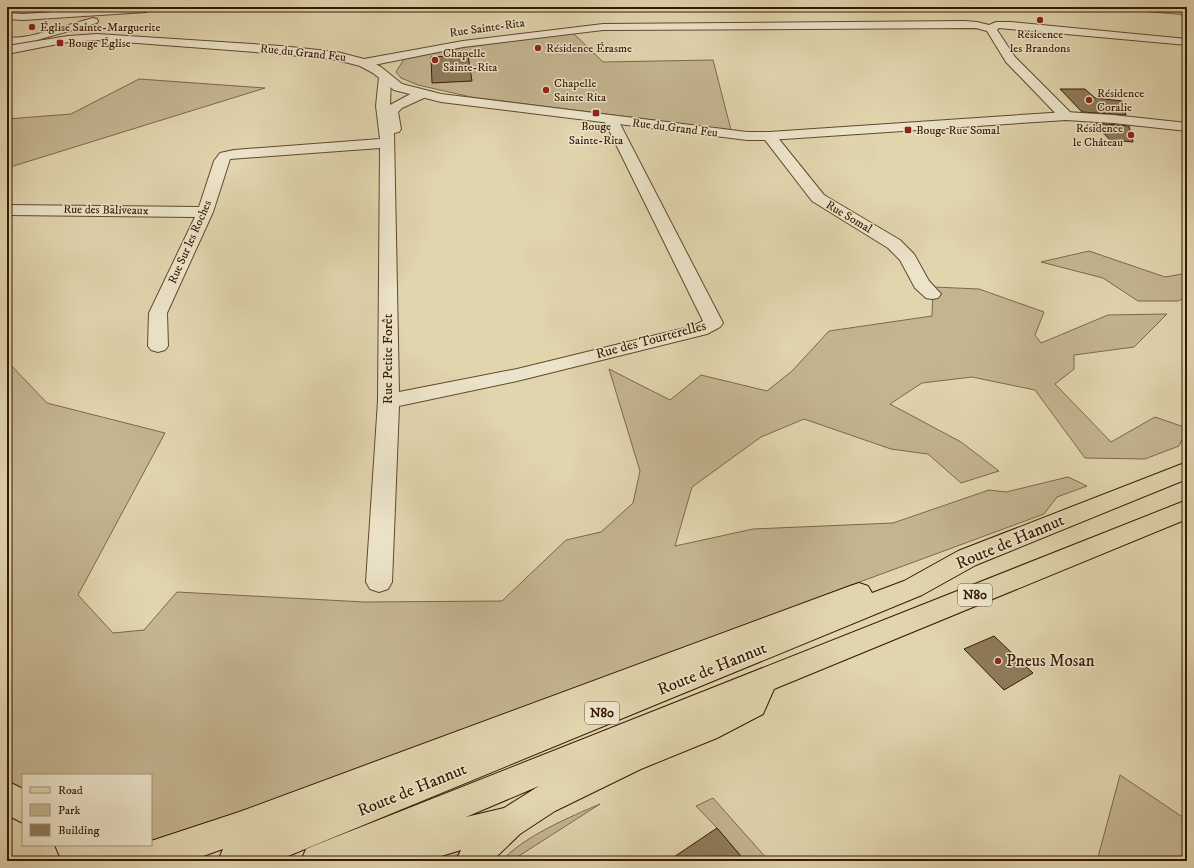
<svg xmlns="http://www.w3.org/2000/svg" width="1194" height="868" font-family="'IM FELL DW Pica',serif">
	<rect width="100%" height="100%" fill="#e1d5ae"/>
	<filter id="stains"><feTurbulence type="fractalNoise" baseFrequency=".005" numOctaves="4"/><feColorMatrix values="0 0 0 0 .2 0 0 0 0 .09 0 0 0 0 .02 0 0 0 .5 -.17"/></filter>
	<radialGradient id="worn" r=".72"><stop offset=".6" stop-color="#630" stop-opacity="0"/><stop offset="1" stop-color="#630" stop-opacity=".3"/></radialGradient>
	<g fill="#c4b591" stroke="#7e674a">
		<polygon points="1095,7 1187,7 1187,15"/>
		<polygon points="573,33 603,62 713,60 731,130 471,97 418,85 401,78 396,72 404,59 466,47"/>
		<polygon points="139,79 265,88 7,168 7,119 71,114"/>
		<polygon points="1089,251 1165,277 1187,273 1187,297 1178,301 1138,301 1103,278 1041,262"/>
		<polygon points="933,287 979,289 1044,312 1035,335 1041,343 1108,315 1167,314 1134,347 1074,355 1074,369 1055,384 1111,442 1155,417 1187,428 1179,446 1145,459 1085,458 1035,390 972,377 922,383 890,404 961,442 999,471 961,483 928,454 891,449 804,419 761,437 692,487 675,546 753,529 893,523 989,490 1006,492 1068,477 1087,486 1057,497 1044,514 838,590 639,671 184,838 151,840 151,775 23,775 23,795 7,783 7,361 47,403 165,433 78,595 113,633 144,630 177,592 365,602 502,601 566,540 601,532 633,503 640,471 609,369 670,400 701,375 767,391 792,371 829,331 932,316"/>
		<polygon points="1120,775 1187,820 1187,861 1097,861"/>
		<polygon points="713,798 769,861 745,861 717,828 696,806"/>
		<path d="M 600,804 L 511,861 L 502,861 C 522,837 572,816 600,804 Z"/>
		<polygon points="463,846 454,861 419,861"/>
	</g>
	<g fill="#8f7b5b" stroke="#371902">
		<polygon points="468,55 472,81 432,83 431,57"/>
		<polygon points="1060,89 1085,89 1095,98 1122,101 1126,115 1082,112"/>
		<polygon points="1094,123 1129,126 1133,142 1110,140"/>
		<polygon points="994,636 1033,673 1004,690 964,649"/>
		<polygon points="717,828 745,861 668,861"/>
	</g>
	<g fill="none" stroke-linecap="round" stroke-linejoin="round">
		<defs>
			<g id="minor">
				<polygon points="128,7 150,7 151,9 146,12 23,20 7,19 7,13 23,14"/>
				<path d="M 93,18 L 97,19 L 98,21 L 97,23 L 37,40 L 7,45 L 7,37 C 26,41 72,23 93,18 Z"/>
				<polygon points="964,21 977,22 989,25 996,22 1011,22 1187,39 1187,45 999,28 997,30 1015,57 1071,113 1073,116 1071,119 1061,119 1006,62 987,31 976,28 603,30 463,47 364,67 360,66 358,63 360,60 364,59 463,41 603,24"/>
				<polygon points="385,73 389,74 391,77 390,105 416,91 426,91 427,94 426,97 402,108 398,112 401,129 399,132 394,133 399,392 517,369 693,326 703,321 604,120 606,117 616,117 618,120 723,323 720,327 707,334 517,381 399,406 392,582 388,589 379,592 370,589 366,582 378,401 380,148 230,159 213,212 167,313 168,346 165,350 158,352 151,350 148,346 149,313 195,217 7,215 7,205 199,207 214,161 220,153 234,150 380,139 376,106 379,77 381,74"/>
				<polygon points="769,132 774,133 824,195 900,240 914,254 929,281 941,294 938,298 932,299 926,298 915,288 900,260 888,248 812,201 762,136 764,133"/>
			</g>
			<polygon id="tertiary" points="97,34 281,46 337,52 368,60 381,67 402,84 441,94 747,132 769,132 1066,112 1113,115 1187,123 1187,131 1113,123 1066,120 769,140 747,140 441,102 394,90 373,73 360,66 337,60 281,54 97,40 68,42 7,54 7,46 68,36"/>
			<g id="primary">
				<polygon points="1187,462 1187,479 976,565 922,595 276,861 218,861 223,849 189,861 69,861 60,857 55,845 151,845 151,841 239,812 850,586 859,583 868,586 872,593 904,581 958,551"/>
				<path d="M 1187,500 L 1187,519 L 774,689 L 763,714 L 717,738 L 641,769 L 555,811 L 520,834 L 492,861 L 456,861 L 461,850 L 428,860 L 301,861 L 306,849 L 318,844 ZM 539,786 L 504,808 L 466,817 Z"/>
				<polygon points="7,781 23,789 23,823 7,815"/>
			</g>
		</defs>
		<use href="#minor" stroke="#62482d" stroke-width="2"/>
		<use href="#tertiary" stroke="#62482d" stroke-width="2"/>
		<use href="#primary" stroke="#371902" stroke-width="2"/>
		<use href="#minor" fill="#ece4ca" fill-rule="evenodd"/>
		<use href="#tertiary" fill="#ece4ca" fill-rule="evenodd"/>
		<use href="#primary" fill="#e1d5ae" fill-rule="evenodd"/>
	</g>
	<g fill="#8f2418" stroke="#ece4ca" stroke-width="1.5">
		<circle cx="1040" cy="20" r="4"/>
		<circle cx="32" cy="27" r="4"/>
		<rect x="56" y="39" width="8" height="8" rx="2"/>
		<circle cx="538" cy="48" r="4"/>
		<circle cx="435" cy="60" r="4"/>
		<circle cx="546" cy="90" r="4"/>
		<circle cx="1089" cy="100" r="4"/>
		<rect x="592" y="109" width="8" height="8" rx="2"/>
		<rect x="904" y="126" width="8" height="8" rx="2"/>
		<circle cx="1131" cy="135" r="4"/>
		<circle cx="998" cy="661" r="4"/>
	</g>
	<g text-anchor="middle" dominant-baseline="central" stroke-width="3" stroke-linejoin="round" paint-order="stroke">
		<g font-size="12" fill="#371902" stroke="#ece4ca" text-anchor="start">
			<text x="40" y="27">Église Sainte-Marguerite</text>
			<text x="1040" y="34" text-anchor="middle">Résicence<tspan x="1040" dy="14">les Brandons</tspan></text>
			<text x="68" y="43">Bouge Église</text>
			<text x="546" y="48">Résidence Érasme</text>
			<text x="443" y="53">Chapelle<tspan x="443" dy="14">Sainte-Rita</tspan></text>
			<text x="554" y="83">Chapelle<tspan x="554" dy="14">Sainte Rita</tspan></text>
			<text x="1097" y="93">Résidence<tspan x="1097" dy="14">Coralie</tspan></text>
			<text x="596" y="126" text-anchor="middle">Bouge<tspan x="596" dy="14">Sainte-Rita</tspan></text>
			<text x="1123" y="128" text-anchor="end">Résidence<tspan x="1123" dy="14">le Château</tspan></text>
			<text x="916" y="130">Bouge Rue Somal</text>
		</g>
		<g font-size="12" fill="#371902" stroke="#ece4ca">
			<text transform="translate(487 28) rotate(-8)">Rue Sainte-Rita</text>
			<text transform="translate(303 53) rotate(6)">Rue du Grand Feu</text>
			<text transform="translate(675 128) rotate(7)">Rue du Grand Feu</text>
			<text transform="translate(106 210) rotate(1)">Rue des Baliveaux</text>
			<text transform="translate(849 217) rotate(31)">Rue Somal</text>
			<text transform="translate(190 242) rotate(-66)">Rue Sur les Roches</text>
		</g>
		<g fill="#ece4ca" stroke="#6d563e" stroke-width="1">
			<rect x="958" y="584" width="34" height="22" rx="3"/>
			<rect x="585" y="702" width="34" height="22" rx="3"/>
		</g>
		<g font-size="13" font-weight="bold" fill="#371902">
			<text x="975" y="595">N80</text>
			<text x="602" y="713">N80</text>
		</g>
		<g font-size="14" fill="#371902" stroke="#ece4ca">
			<text transform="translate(651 340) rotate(-15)">Rue des Tourterelles</text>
			<text transform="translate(388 359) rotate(-90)">Rue Petite Forêt</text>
		</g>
		<g font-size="17" fill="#371902" stroke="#ece4ca">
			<text transform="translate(1010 542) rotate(-23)">Route de Hannut</text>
			<text transform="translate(712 669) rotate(-22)">Route de Hannut</text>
			<text transform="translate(412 790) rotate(-22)">Route de Hannut</text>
		</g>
		<g font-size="17" fill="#371902" stroke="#ece4ca" text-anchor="start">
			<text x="1006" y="661">Pneus Mosan</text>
		</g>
	</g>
	<rect width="1194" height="868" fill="none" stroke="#e1d5ae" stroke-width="24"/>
	<rect x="8" y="8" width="1178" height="852" fill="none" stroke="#371902" stroke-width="2"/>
	<rect x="12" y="12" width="1170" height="844" fill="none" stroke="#371902"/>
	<rect x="22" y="774" width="130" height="72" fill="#ece4ca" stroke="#a4937a"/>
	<rect x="30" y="787" width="20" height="6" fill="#e1d5ae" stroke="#a4937a"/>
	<text x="58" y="794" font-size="12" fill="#371902">Road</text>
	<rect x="30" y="804" width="20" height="12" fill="#c4b591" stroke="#a4937a"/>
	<text x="58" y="814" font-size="12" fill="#371902">Park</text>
	<rect x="30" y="824" width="20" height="12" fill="#8f7b5b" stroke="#a4937a"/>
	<text x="58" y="834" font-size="12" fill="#371902">Building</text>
	<rect width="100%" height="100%" filter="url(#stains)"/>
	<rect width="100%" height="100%" fill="url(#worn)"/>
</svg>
